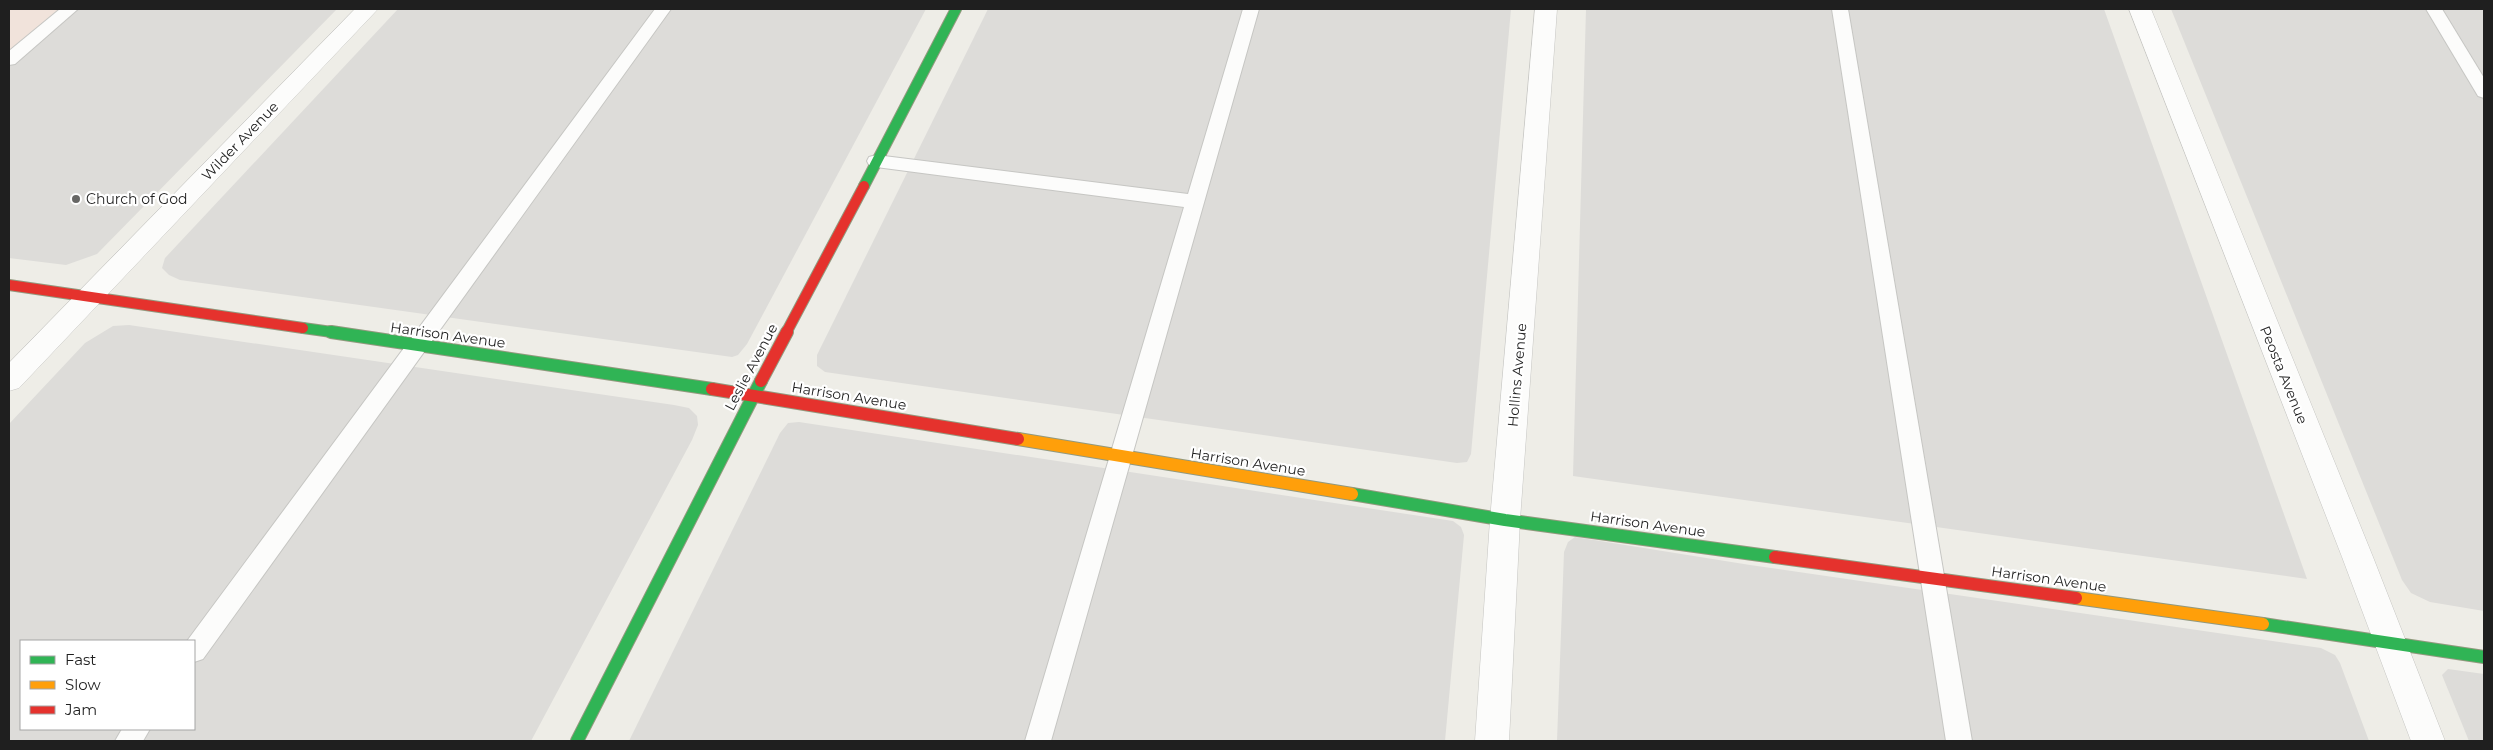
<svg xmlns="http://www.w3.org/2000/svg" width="2493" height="750" font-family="Montserrat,sans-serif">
	<rect width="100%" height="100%" fill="#eeede7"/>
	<g fill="#dddcd9" fill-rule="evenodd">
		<polygon points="69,9 337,9 97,254 66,265 9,258 9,59"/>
		<polygon points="398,9 926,9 747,344 738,355 732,357 180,280 169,275 162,268 165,258"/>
		<polygon points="988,9 1511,9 1471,454 1467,462 1457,463 825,372 817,366 817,355"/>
		<polygon points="1586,9 2104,9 2307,579 1573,476"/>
		<polygon points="2171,9 2484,9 2484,611 2430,602 2411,593 2402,580"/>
		<path d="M 129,325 L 674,405 L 689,408 L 697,416 L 698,425 L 692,440 L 531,741 L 9,741 L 9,424 L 85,343 L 113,326 ZM 21,641 L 194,641 L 194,729 L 21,729 Z"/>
		<polygon points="799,422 1453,521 1461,527 1464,535 1445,741 629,741 780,433 788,423"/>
		<polygon points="1575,537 1750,565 2321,648 2335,655 2340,663 2369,741 1557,741 1564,552 1568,542"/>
		<polygon points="2448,669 2484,674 2484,741 2469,741 2442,675"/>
	</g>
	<polygon fill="#f1e3db" points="9,9 69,9 9,59"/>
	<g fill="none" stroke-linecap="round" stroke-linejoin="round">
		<defs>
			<g id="lane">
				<polygon points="60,9 78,9 15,64 9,65 9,51"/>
				<polygon points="655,9 671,9 203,659 194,662 194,641 187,641"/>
				<polygon points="1243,9 1259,9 1051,741 1025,741 1184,207 876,167 869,165 867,161 869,157 876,155 1188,194"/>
				<polygon points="1832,9 1848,9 1972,741 1946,741"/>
				<polygon points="2426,9 2442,9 2484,78 2484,98 2478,96"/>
				<polygon points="122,729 150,729 143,741 115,741"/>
			</g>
			<g id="street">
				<polygon points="355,9 378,9 19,388 9,391 9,363"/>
				<polygon points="1535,9 1557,9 1520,520 1509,741 1475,741 1490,520"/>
				<polygon points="2129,9 2151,9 2373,557 2445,741 2411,741 2342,557"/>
			</g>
			<g id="fast-far1">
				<polyline points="864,186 956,9"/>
				<polyline points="303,328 339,333"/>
			</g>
			<g id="fast">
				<polyline points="331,332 712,389"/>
				<polyline points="1352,494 1505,520 1775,557"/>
				<polyline points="2263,624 2484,657"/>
				<polyline points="577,741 761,381"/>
			</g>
			<g id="slow">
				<polyline points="1018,439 1352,494"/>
				<polyline points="2076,598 2263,624"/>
			</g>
			<g id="jam-far1">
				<polyline points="9,285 303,328"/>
				<polyline points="786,333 864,186"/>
			</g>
			<g id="jam">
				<polyline points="761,381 787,332"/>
				<polyline points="712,389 1018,439"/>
				<polyline points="1775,557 2076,598"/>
			</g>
		</defs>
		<use href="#lane" stroke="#c6c6c3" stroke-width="2"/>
		<use href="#street" stroke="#c6c6c3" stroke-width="1"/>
		<use href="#fast-far1" stroke="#92997e" stroke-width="12"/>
		<use href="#fast" stroke="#92997e" stroke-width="14"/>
		<use href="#slow" stroke="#92997e" stroke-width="14"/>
		<use href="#jam-far1" stroke="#92997e" stroke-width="12"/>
		<use href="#jam" stroke="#92997e" stroke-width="14"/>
		<use href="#lane" fill="#fcfcfb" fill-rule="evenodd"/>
		<use href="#street" fill="#fcfcfb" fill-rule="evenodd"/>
		<use href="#fast-far1" stroke="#30b455" stroke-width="10"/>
		<use href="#fast" stroke="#30b455" stroke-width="12"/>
		<use href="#slow" stroke="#ff9f0a" stroke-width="12"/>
		<use href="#jam-far1" stroke="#e5322d" stroke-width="10"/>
		<use href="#jam" stroke="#e5322d" stroke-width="12"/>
	</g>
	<circle fill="#676765" stroke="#fff" stroke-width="2" cx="76" cy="199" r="5"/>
	<g text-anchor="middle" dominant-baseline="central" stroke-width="4.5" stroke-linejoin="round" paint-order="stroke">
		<g font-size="14" fill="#1f1f1f" stroke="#fff">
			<text transform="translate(240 141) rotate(-46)">Wilder Avenue</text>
			<text transform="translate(448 335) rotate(8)">Harrison Avenue</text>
			<text transform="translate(751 367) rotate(-62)">Leslie Avenue</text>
			<text transform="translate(1517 375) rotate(-85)">Hollins Avenue</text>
			<text transform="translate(2284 375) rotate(68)">Peosta Avenue</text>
			<text transform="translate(849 396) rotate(9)">Harrison Avenue</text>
			<text transform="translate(1248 462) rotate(9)">Harrison Avenue</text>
			<text transform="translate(1648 524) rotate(8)">Harrison Avenue</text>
			<text transform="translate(2049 579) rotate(8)">Harrison Avenue</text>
		</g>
		<g font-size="14" fill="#1f1f1f" stroke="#fff" text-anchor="start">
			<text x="86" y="199">Church of God</text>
		</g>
	</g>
	<rect width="2493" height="750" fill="none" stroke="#1f1f1f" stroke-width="20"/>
	<rect x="20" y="640" width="175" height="90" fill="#ffffff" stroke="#a5a5a5"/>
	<rect x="30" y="656" width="25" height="8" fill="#30b455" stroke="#a5a5a5"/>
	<text x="65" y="665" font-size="15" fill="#1f1f1f">Fast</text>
	<rect x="30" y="681" width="25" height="8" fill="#ff9f0a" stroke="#a5a5a5"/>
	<text x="65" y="690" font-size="15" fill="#1f1f1f">Slow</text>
	<rect x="30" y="706" width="25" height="8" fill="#e5322d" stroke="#a5a5a5"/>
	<text x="65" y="715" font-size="15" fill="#1f1f1f">Jam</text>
</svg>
